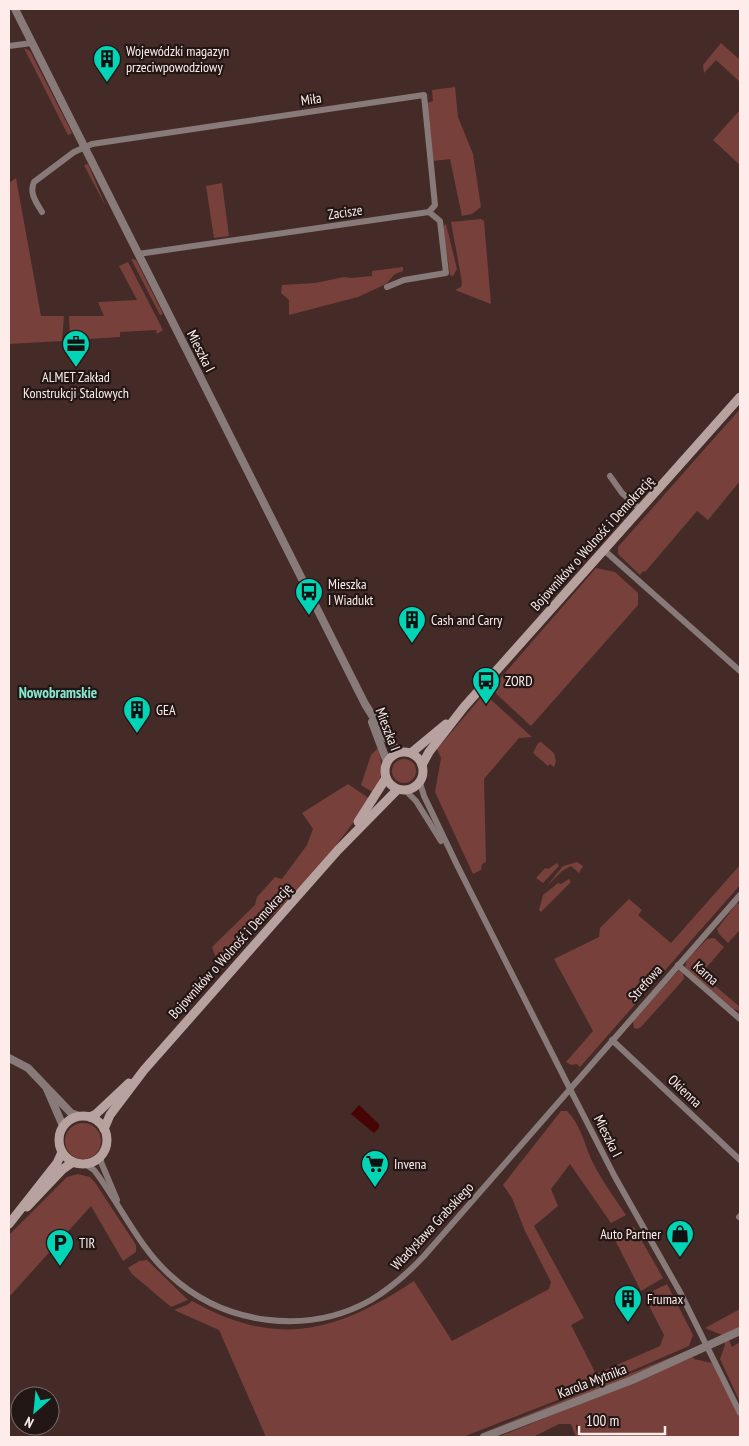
<svg xmlns="http://www.w3.org/2000/svg" width="749" height="1446" font-family="'PT Sans Narrow',sans-serif">
	<rect width="100%" height="100%" fill="#442b28"/>
	<g fill="#77403a">
		<polygon points="721,43 740,60 740,82 716,60 704,73 703,65"/>
		<polygon points="24,48 30,51 72,133 68,135"/>
		<polygon points="455,87 458,117 473,154 481,207 472,214 462,216 450,159 433,161 427,103 433,101 432,90"/>
		<polygon points="740,110 740,165 713,140"/>
		<polygon points="88,164 106,207 84,165"/>
		<polygon points="16,178 41,316 64,316 62,341 9,344 9,183"/>
		<polygon points="222,183 229,236 214,238 206,186"/>
		<polygon points="481,219 484,221 491,304 455,290 461,287 462,282 451,222"/>
		<polygon points="446,224 457,269 453,276 450,275 443,227"/>
		<polygon points="131,259 136,260 163,314 160,315"/>
		<polygon points="128,262 163,330 157,334 156,330 120,332 120,337 72,340 70,337 69,316 104,316 98,302 137,300 119,266"/>
		<polygon points="403,267 403,271 395,274 386,284 358,297 289,315 289,300 281,293 282,285 315,283 344,277 351,278 372,276 372,271"/>
		<polygon points="740,409 740,481 708,520 697,511 645,572 643,571 640,575 618,554 618,547"/>
		<polygon points="596,568 615,572 638,593 638,605 531,726 491,689"/>
		<polygon points="482,696 487,696 532,737 519,738 484,779 486,862 482,864 481,870 473,874 435,792 441,758 437,749"/>
		<polygon points="541,742 554,753 556,761 554,767 550,764 548,766 533,753 538,743"/>
		<path d="M 378,748 C 383,765 383,778 374,793 L 361,785 L 371,755 Z"/>
		<circle cx="404" cy="771" r="12"/>
		<path d="M 348,784 L 370,799 C 338,845 302,890 260,927 L 256,923 L 218,964 L 212,947 L 255,905 L 257,897 L 275,877 L 282,879 L 307,845 L 313,829 L 302,813 Z"/>
		<polygon points="577,862 583,866 579,873 571,866 562,871 546,887 563,866"/>
		<polygon points="557,863 559,866 543,883 536,878 545,868 548,869"/>
		<polygon points="740,865 740,885 580,1067 577,1064 571,1065 566,1062 593,1031 554,959 599,937 600,928 629,899 642,910 638,915 671,943"/>
		<polygon points="569,879 571,882 541,912 539,910 543,895 558,883 561,884"/>
		<polygon points="737,903 740,905 740,930 728,943 719,934 717,929"/>
		<polygon points="714,938 724,947 701,974 740,1007 740,1011 733,1009 685,967 687,960 707,939"/>
		<polygon points="679,970 683,972 684,979 641,1027 637,1029 634,1028 633,1021"/>
		<path d="M 561,1111 L 567,1111 C 580,1124 584,1142 591,1159 C 600,1178 614,1197 626,1215 L 611,1223 L 570,1164 L 551,1189 L 558,1206 L 534,1226 L 584,1318 L 571,1325 L 596,1374 L 660,1346 L 664,1335 L 645,1298 L 649,1293 L 667,1284 L 693,1335 L 689,1346 L 629,1372 L 463,1437 L 266,1437 L 219,1330 L 174,1310 L 187,1305 L 192,1301 C 277,1349 337,1332 414,1281 L 452,1341 L 549,1289 L 551,1282 L 525,1231 L 512,1198 L 503,1185 Z"/>
		<circle cx="83" cy="1141" r="18"/>
		<polygon points="78,1174 90,1177 96,1184 136,1245 136,1252 123,1261 91,1206 9,1297 9,1235 67,1177"/>
		<polygon points="634,1227 663,1278 641,1291 613,1236"/>
		<polygon points="147,1260 188,1300 171,1307 132,1274 128,1268 139,1261"/>
		<polygon points="740,1309 739,1328 722,1335 705,1328"/>
		<polygon points="729,1340 732,1347 740,1342 740,1402 720,1359 725,1345 724,1342"/>
		<polygon points="689,1350 631,1377 472,1437"/>
		<polygon points="693,1357 694,1359 712,1363 740,1418 740,1437 576,1437 571,1424 559,1424 533,1437 498,1437"/>
	</g>
	<polygon fill="#480304" points="359,1105 379,1124 379,1128 374,1133 351,1114"/>
	<g fill="none" stroke-linecap="round" stroke-linejoin="round">
		<polyline stroke="#480304" stroke-width="2" points="577,1426 579,1437"/>
		<g stroke="#877a78" stroke-width="6">
			<polyline points="9,46 32,43"/>
			<path d="M 42,212 C 36,202 29,193 34,182 L 74,152 L 92,144 L 424,95 L 435,205 L 429,212"/>
			<polyline points="138,254 429,212 440,221 446,273 404,280 387,287"/>
			<polyline points="610,476 622,493 641,510"/>
			<polyline points="605,551 740,671"/>
			<polyline points="420,783 424,796 458,867 570,1089 615,1177 680,1292 740,1413"/>
			<polyline points="406,791 416,801 441,841"/>
			<polyline points="678,965 740,1019"/>
			<polyline points="612,1040 740,1160"/>
			<polyline points="101,1155 101,1162 117,1200"/>
			<path d="M 85,1164 L 94,1170 C 120,1204 138,1246 170,1275 C 224,1325 307,1336 371,1300 C 391,1288 408,1273 424,1256 L 740,895"/>
			<polyline points="739,1217 740,1216"/>
		</g>
		<g stroke="#877a78" stroke-width="8">
			<polyline points="15,9 365,704 387,739 400,752"/>
			<polyline points="372,722 387,762"/>
			<polyline points="9,1058 28,1068 71,1113 79,1116"/>
			<polyline points="47,1089 63,1126"/>
			<polyline points="484,1437 632,1380 740,1331"/>
		</g>
		<g stroke="#b8a29f" stroke-width="9">
			<circle cx="404" cy="771" r="19"/>
			<polyline points="411,753 446,724"/>
			<polyline points="422,765 429,752 464,707 740,397"/>
			<polyline points="358,822 386,778"/>
			<circle cx="83" cy="1140" r="24"/>
			<polyline points="90,1117 96,1114 129,1083"/>
			<polyline points="104,1129 110,1115 144,1070 338,850 397,790"/>
			<polyline points="27,1207 63,1169 73,1162"/>
			<polyline points="9,1224 57,1163 62,1152"/>
		</g>
	</g>
	<defs>
		<symbol id="building-pin" viewBox="-11 -11 22 30"><path d="M0 17L-7.5 6A9.5 9.5 0 1 1 7.5 6Z" fill="#02d5b6" stroke="#221715"/><path d="M-4-6H4V6H1V3H-1V6H-4ZM-2.5-4.3h1.7v1.8h-1.7ZM.8-4.3h1.7v1.8H.8ZM-2.5-1h1.7V.8h-1.7ZM.8-1h1.7V.8H.8Z" fill="#111"/></symbol>
		<symbol id="office-pin" viewBox="-11 -11 22 30"><path d="M0 17L-7.5 6A9.5 9.5 0 1 1 7.5 6Z" fill="#02d5b6" stroke="#221715"/><path d="M-6-3h4V-5.5h4V-3h4V5H-6ZM-1-4.5V-3h2v-1.5ZM-6 0V1H6V0Z" fill="#111"/></symbol>
		<symbol id="bus-pin" viewBox="-11 -11 22 30"><path d="M0 17L-7.5 6A9.5 9.5 0 1 1 7.5 6Z" fill="#02d5b6" stroke="#221715"/><path d="M-5-6H5V4H4V6H2V4H-2V6H-4V4H-5ZM-3.5-4V0h7V-4ZM-3.5 1.2v1.5H-2V1.2ZM2 1.2v1.5H3.5V1.2Z" fill="#111"/></symbol>
		<symbol id="supermarket-pin" viewBox="-11 -11 22 30"><path d="M0 17L-7.5 6A9.5 9.5 0 1 1 7.5 6Z" fill="#02d5b6" stroke="#221715"/><path d="M-6-5.5h2.5l.6 2H6L4.5 2H-2.5L-4.4-4H-6ZM-1.5 3.2a1.3 1.3 0 1 0 .1 0ZM3 3.2a1.3 1.3 0 1 0 .1 0Z" fill="#111"/></symbol>
		<symbol id="shop-pin" viewBox="-11 -11 22 30"><path d="M0 17L-7.5 6A9.5 9.5 0 1 1 7.5 6Z" fill="#02d5b6" stroke="#221715"/><path d="M-5-2.5h2.3a2.7 3.5 0 0 1 5.4 0H5L5.5 6h-11ZM-1.5-2.5h3a1.5 2.3 0 0 0-3 0Z" fill="#111"/></symbol>
		<symbol id="parking-pin" viewBox="-11 -11 22 30"><path d="M0 17L-7.5 6A9.5 9.5 0 1 1 7.5 6Z" fill="#02d5b6" stroke="#221715"/><path d="M-3.5-5.5H1a3.5 3.5 0 0 1 0 7H-1V5.5H-3.5ZM-1-3.4V-.6H.8a1.4 1.4 0 0 0 0-2.8Z" fill="#111"/></symbol>
	</defs>
	<g fill-rule="evenodd">
		<use href="#building-pin" x="91" y="43" width="32" height="43"/>
		<use href="#office-pin" x="60" y="328" width="32" height="43"/>
		<use href="#bus-pin" x="293" y="576" width="32" height="43"/>
		<use href="#building-pin" x="396" y="604" width="32" height="43"/>
		<use href="#bus-pin" x="470" y="665" width="32" height="43"/>
		<use href="#building-pin" x="121" y="694" width="32" height="43"/>
		<use href="#supermarket-pin" x="359" y="1148" width="32" height="43"/>
		<use href="#shop-pin" x="664" y="1218" width="32" height="43"/>
		<use href="#parking-pin" x="44" y="1227" width="32" height="43"/>
		<use href="#building-pin" x="612" y="1283" width="32" height="43"/>
	</g>
	<g text-anchor="middle" dominant-baseline="central" stroke-width="4.5" stroke-linejoin="round" paint-order="stroke">
		<g font-size="14" fill="#feecea" stroke="#221715" text-anchor="start">
			<text x="126" y="51">Wojewódzki magazyn<tspan x="126" dy="16">przeciwpowodziowy</tspan></text>
			<text x="76" y="377" text-anchor="middle">ALMET Zakład<tspan x="76" dy="16">Konstrukcji Stalowych</tspan></text>
			<text x="328" y="584">Mieszka<tspan x="328" dy="16">I Wiadukt</tspan></text>
			<text x="431" y="620">Cash and Carry</text>
			<text x="505" y="681">ZORD</text>
			<text x="156" y="710">GEA</text>
			<text x="394" y="1164">Invena</text>
			<text x="661" y="1234" text-anchor="end">Auto Partner</text>
			<text x="79" y="1243">TIR</text>
			<text x="647" y="1299">Frumax</text>
		</g>
		<g font-size="14" fill="#feecea" stroke="#221715">
			<text transform="translate(311 99) rotate(-8)">Miła</text>
			<text transform="translate(345 212) rotate(-8)">Zacisze</text>
			<text transform="translate(201 351) rotate(63)">Mieszka I</text>
			<text transform="translate(592 543) rotate(-48)">Bojowników o Wolność i Demokrację</text>
			<text transform="translate(388 729) rotate(69)">Mieszka I</text>
			<text transform="translate(230 951) rotate(-48)">Bojowników o Wolność i Demokrację</text>
			<text transform="translate(706 973) rotate(41)">Karna</text>
			<text transform="translate(645 983) rotate(-48)">Strefowa</text>
			<text transform="translate(685 1091) rotate(43)">Okienna</text>
			<text transform="translate(608 1136) rotate(63)">Mieszka I</text>
			<text transform="translate(432 1226) rotate(-47)">Władysława Grabskiego</text>
			<text transform="translate(592 1381) rotate(-21)">Karola Mytnika</text>
		</g>
		<g font-size="15" font-weight="bold" fill="#84e8d1" stroke="#221715">
			<text x="58" y="692">Nowobramskie</text>
		</g>
	</g>
	<rect width="749" height="1446" fill="none" stroke="#feecea" stroke-width="20"/>
	<g transform="translate(35 1411) rotate(207)"><circle r="24" fill="#221715" stroke="#7a6c6a"/>
	<path d="M0-4L9 19L0 12L-9 19Z" fill="#02d5b6"/>
	<text y="-8" font-size="14" font-weight="bold" text-anchor="middle" fill="#feecea">N</text>
	</g>
	<path d="M579 1426v8h86v-8" fill="none" stroke="#feecea" stroke-width="2.5"/>
	<text x="586" y="1426" font-size="15" fill="#feecea" stroke="#221715" stroke-width="4" paint-order="stroke">100 m</text>
</svg>
